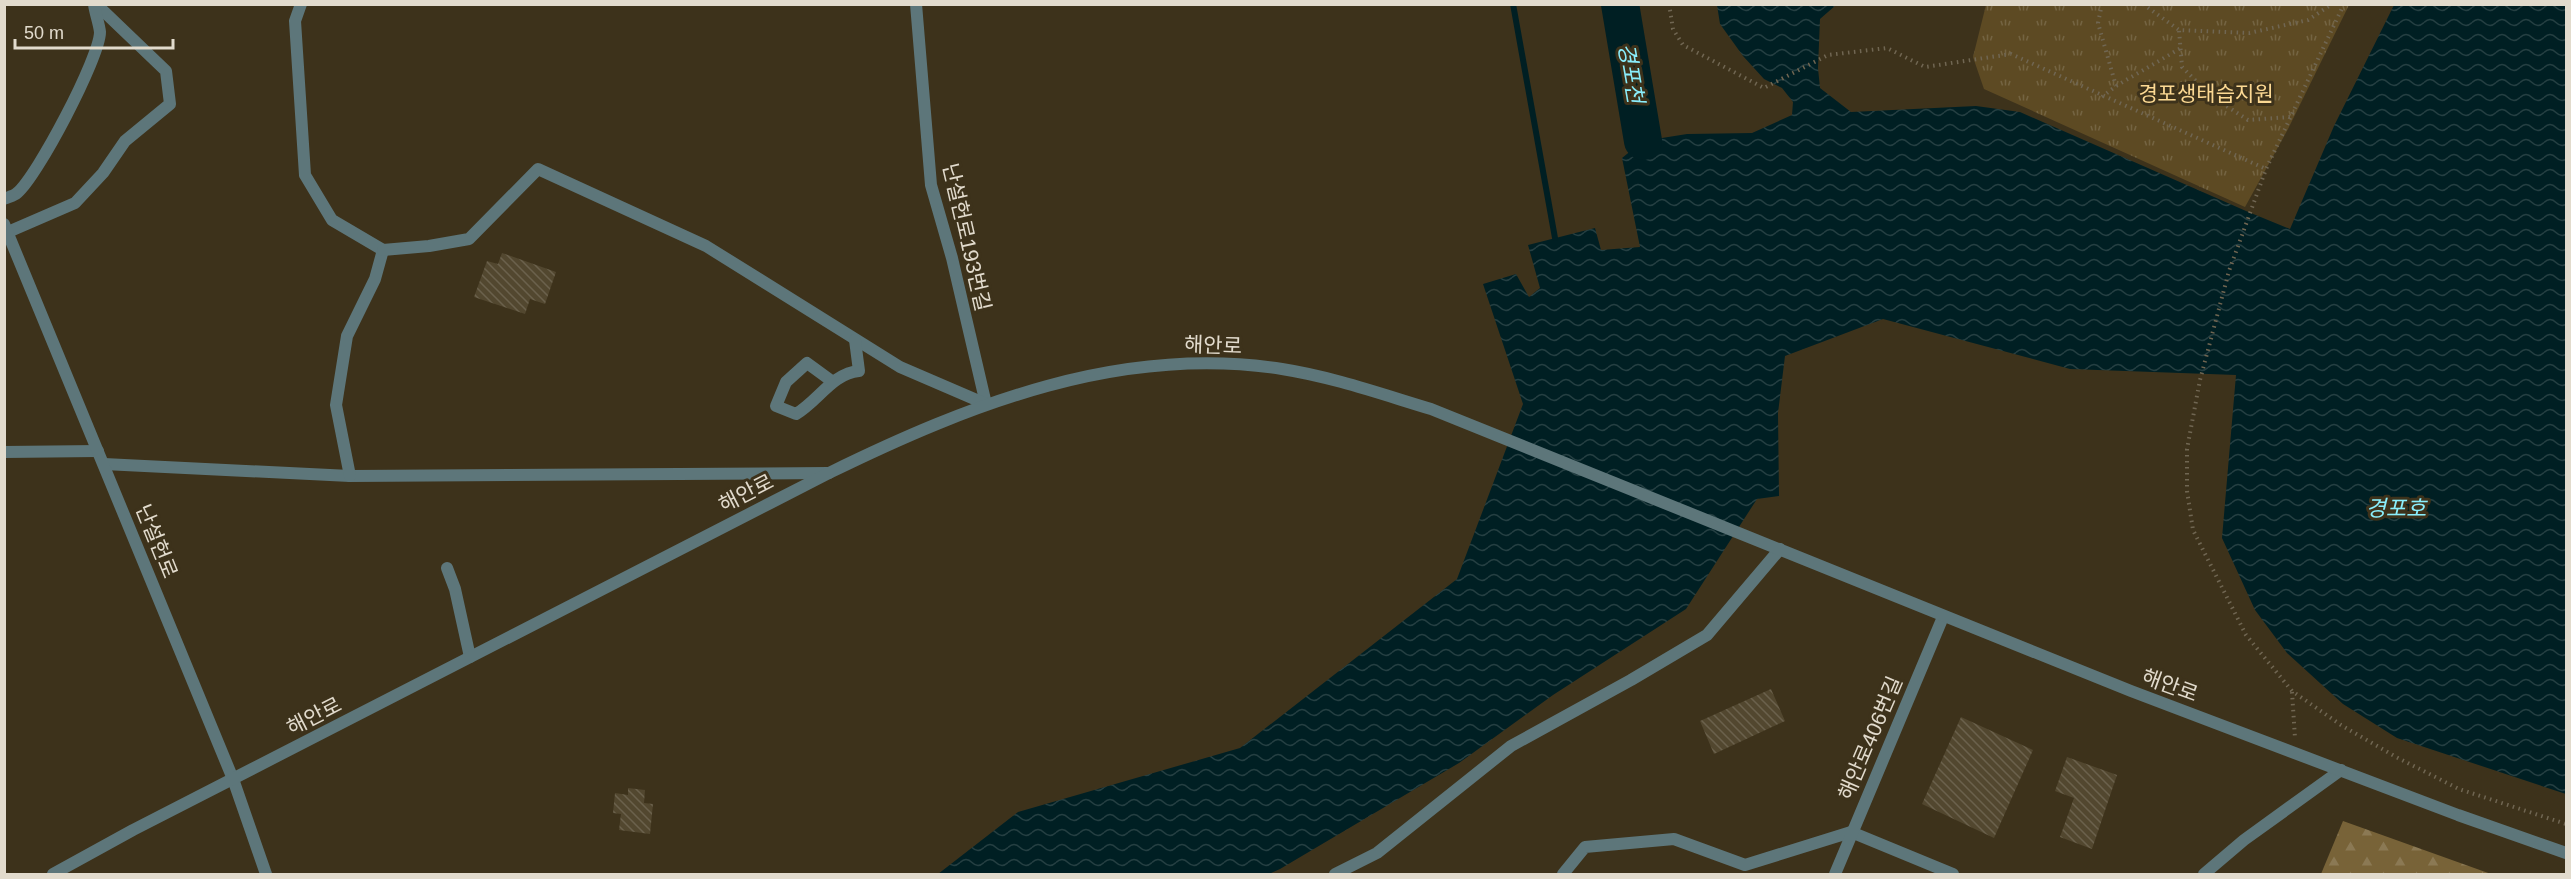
<svg xmlns="http://www.w3.org/2000/svg" width="2571" height="879" font-family="Helvetica,'Noto Sans KR',sans-serif">
	<defs>
		<pattern id="forest-firs" width="22" height="20" patternUnits="userSpaceOnUse" patternTransform="scale(1.5)"><rect width="22" height="20" fill="#786338"/><path d="M5 1l3.5 6h-7zM16 11l3.5 6h-7z" fill="#8b7954"/></pattern>
		<pattern id="park-tufts" width="24" height="20" patternUnits="userSpaceOnUse" patternTransform="scale(1.5)"><rect width="24" height="20" fill="#5d4a23"/><path d="M3 7l-1-3M5 7V3M7 7l1-3M15 17l-1-3M17 17v-4M19 17l1-3" fill="none" stroke="#746442"/></pattern>
		<pattern id="water-waves" width="16" height="10" patternUnits="userSpaceOnUse" patternTransform="scale(1.5)"><rect width="16" height="10" fill="#001f23"/><path d="M0 5q4-4 8 0t8 0" fill="none" stroke="#253f42"/></pattern>
		<pattern id="building-back-hatch" width="6" height="6" patternUnits="userSpaceOnUse" patternTransform="scale(1.5)"><rect width="6" height="6" fill="#52472f"/><path d="M-1 5l2 2M0 0l6 6M5-1l2 2" fill="none" stroke="#6b614c"/></pattern>
	</defs>
	<rect width="100%" height="100%" fill="#3d321b"/>
	<polygon fill="url(#forest-firs)" points="2343,821 2491,874 2321,874"/>
	<polygon fill="url(#park-tufts)" points="1986,5 1986,4 2349,5 2288,129 2245,207 1984,89 1973,57"/>
	<polygon fill="url(#water-waves)" points="1717,5 1836,5 1820,19 1818,68 1820,88 1851,112 1976,106 2020,112 2246,211 2290,229 2334,126 2394,5 2566,5 2566,794 2397,738 2343,704 2287,653 2255,610 2222,538 2236,375 2070,369 1883,319 1785,356 1778,413 1779,496 1757,499 1686,609 1553,695 1459,763 1280,869 1269,874 938,874 1018,812 1240,748 1457,579 1523,404 1483,284 1516,274 1529,297 1540,288 1528,245 1595,228 1601,250 1640,247 1622,158 1643,141 1687,134 1752,133 1792,115 1793,102 1782,88 1764,79 1743,56 1720,24"/>
	<g fill="none" stroke-linecap="round" stroke-linejoin="round">
		<polyline stroke="#001f23" stroke-width="6" points="1513,4 1555,238"/>
		<polyline stroke="#001f23" stroke-width="38" points="1620,4 1643,141"/>
	</g>
	<g fill="url(#building-back-hatch)">
		<polygon points="502,253 556,272 545,304 530,299 525,314 474,297 487,261 498,264"/>
		<polygon points="1771,689 1785,721 1714,754 1700,721"/>
		<polygon points="1961,717 2033,750 1994,838 1922,804"/>
		<polygon points="2067,757 2117,775 2092,849 2060,837 2074,798 2055,791"/>
		<polygon points="628,788 645,790 644,803 653,804 650,834 619,830 621,814 613,813 615,793 628,795"/>
	</g>
	<g fill="none" stroke-linecap="round" stroke-linejoin="round">
		<g stroke="#706652" stroke-width="4" stroke-dasharray="1.5 4.5" stroke-linecap="butt">
			<polyline points="1669,4 1673,29 1683,45 1764,88 1828,55 1887,48 1925,67 2011,54 2266,169"/>
			<polyline points="2102,4 2098,23 2116,86"/>
			<polyline points="2143,4 2179,30"/>
			<polyline points="2344,4 2266,169 2229,271 2200,380 2187,449 2187,491 2193,530 2246,635 2292,691 2341,725 2396,757 2459,789 2566,824"/>
			<polyline points="2102,97 2116,86 2181,48"/>
			<polyline points="2290,117 2248,120 2211,96 2182,67 2179,30 2249,33 2308,20 2332,4"/>
			<polyline points="2292,692 2295,738"/>
		</g>
		<g stroke="#5d767a" stroke-width="12">
			<polyline points="8,232 75,203 103,173 125,141 170,104 166,71 96,4"/>
			<polyline points="4,452 98,451"/>
			<polyline points="104,464 350,476 829,473"/>
			<polyline points="1563,874 1585,847 1674,839 1745,865 1851,832 1953,874"/>
			<polyline points="2204,874 2244,840 2341,770"/>
		</g>
		<g stroke="#5d767a" stroke-width="12">
			<polyline points="301,4 295,21 305,175 332,220 383,250 375,279 347,336 336,405 350,476"/>
			<polyline points="916,4 931,185 952,258 986,404"/>
			<path d="M 4,199 C 8,197 14,196 17,193 C 37,177 100,57 100,32 C 99,23 95,13 94,4"/>
			<polyline points="383,250 429,246 469,239 538,169 706,246 900,367 986,404"/>
			<path d="M 833,382 L 807,363 L 786,382 L 776,406 L 796,414 C 818,401 833,373 859,371 L 855,340"/>
			<polyline points="447,568 455,589 470,657"/>
			<polyline points="1335,874 1377,853 1511,746 1631,680 1707,635 1780,549"/>
			<polyline points="1835,874 1943,617"/>
		</g>
		<g stroke="#5d767a" stroke-width="12">
			<polyline points="4,224 233,779 266,874"/>
			<path d="M 53,874 L 133,830 L 829,473 C 970,404 1121,344 1282,369 C 1333,377 1381,394 1431,409 L 2131,691 L 2458,815 L 2566,853"/>
		</g>
	</g>
	<g text-anchor="middle" dominant-baseline="central" stroke-width="6" stroke-linejoin="round" paint-order="stroke">
		<g font-size="21" fill="#fcd993" stroke="#3d321b">
			<text x="2206" y="93">경포생태습지원</text>
		</g>
		<g font-size="21" fill="#e2dbcd" stroke="#3d321b">
			<text transform="translate(967 237) rotate(77)">난설헌로193번길</text>
			<text transform="translate(1213 345) rotate(2)">해안로</text>
			<text transform="translate(746 493) rotate(-27)">해안로</text>
			<text transform="translate(157 541) rotate(68)">난설헌로</text>
			<text transform="translate(2170 685) rotate(20)">해안로</text>
			<text transform="translate(314 716) rotate(-27)">해안로</text>
			<text transform="translate(1870 738) rotate(-67)">해안로406번길</text>
		</g>
		<g font-size="22" font-style="italic" fill="#8aeefc" stroke="#3d321b">
			<text transform="translate(1631 73) rotate(80)">경포천</text>
			<text x="2396" y="508">경포호</text>
		</g>
	</g>
	<rect width="2571" height="879" fill="none" stroke="#e2dbcd" stroke-width="12"/>
	<path d="M15 39v9h158v-9" fill="none" stroke="#e2dbcd" stroke-width="3"/>
	<text x="24" y="39" font-size="18" fill="#e2dbcd" stroke="#3d321b" stroke-width="4.5" paint-order="stroke">50 m</text>
</svg>
